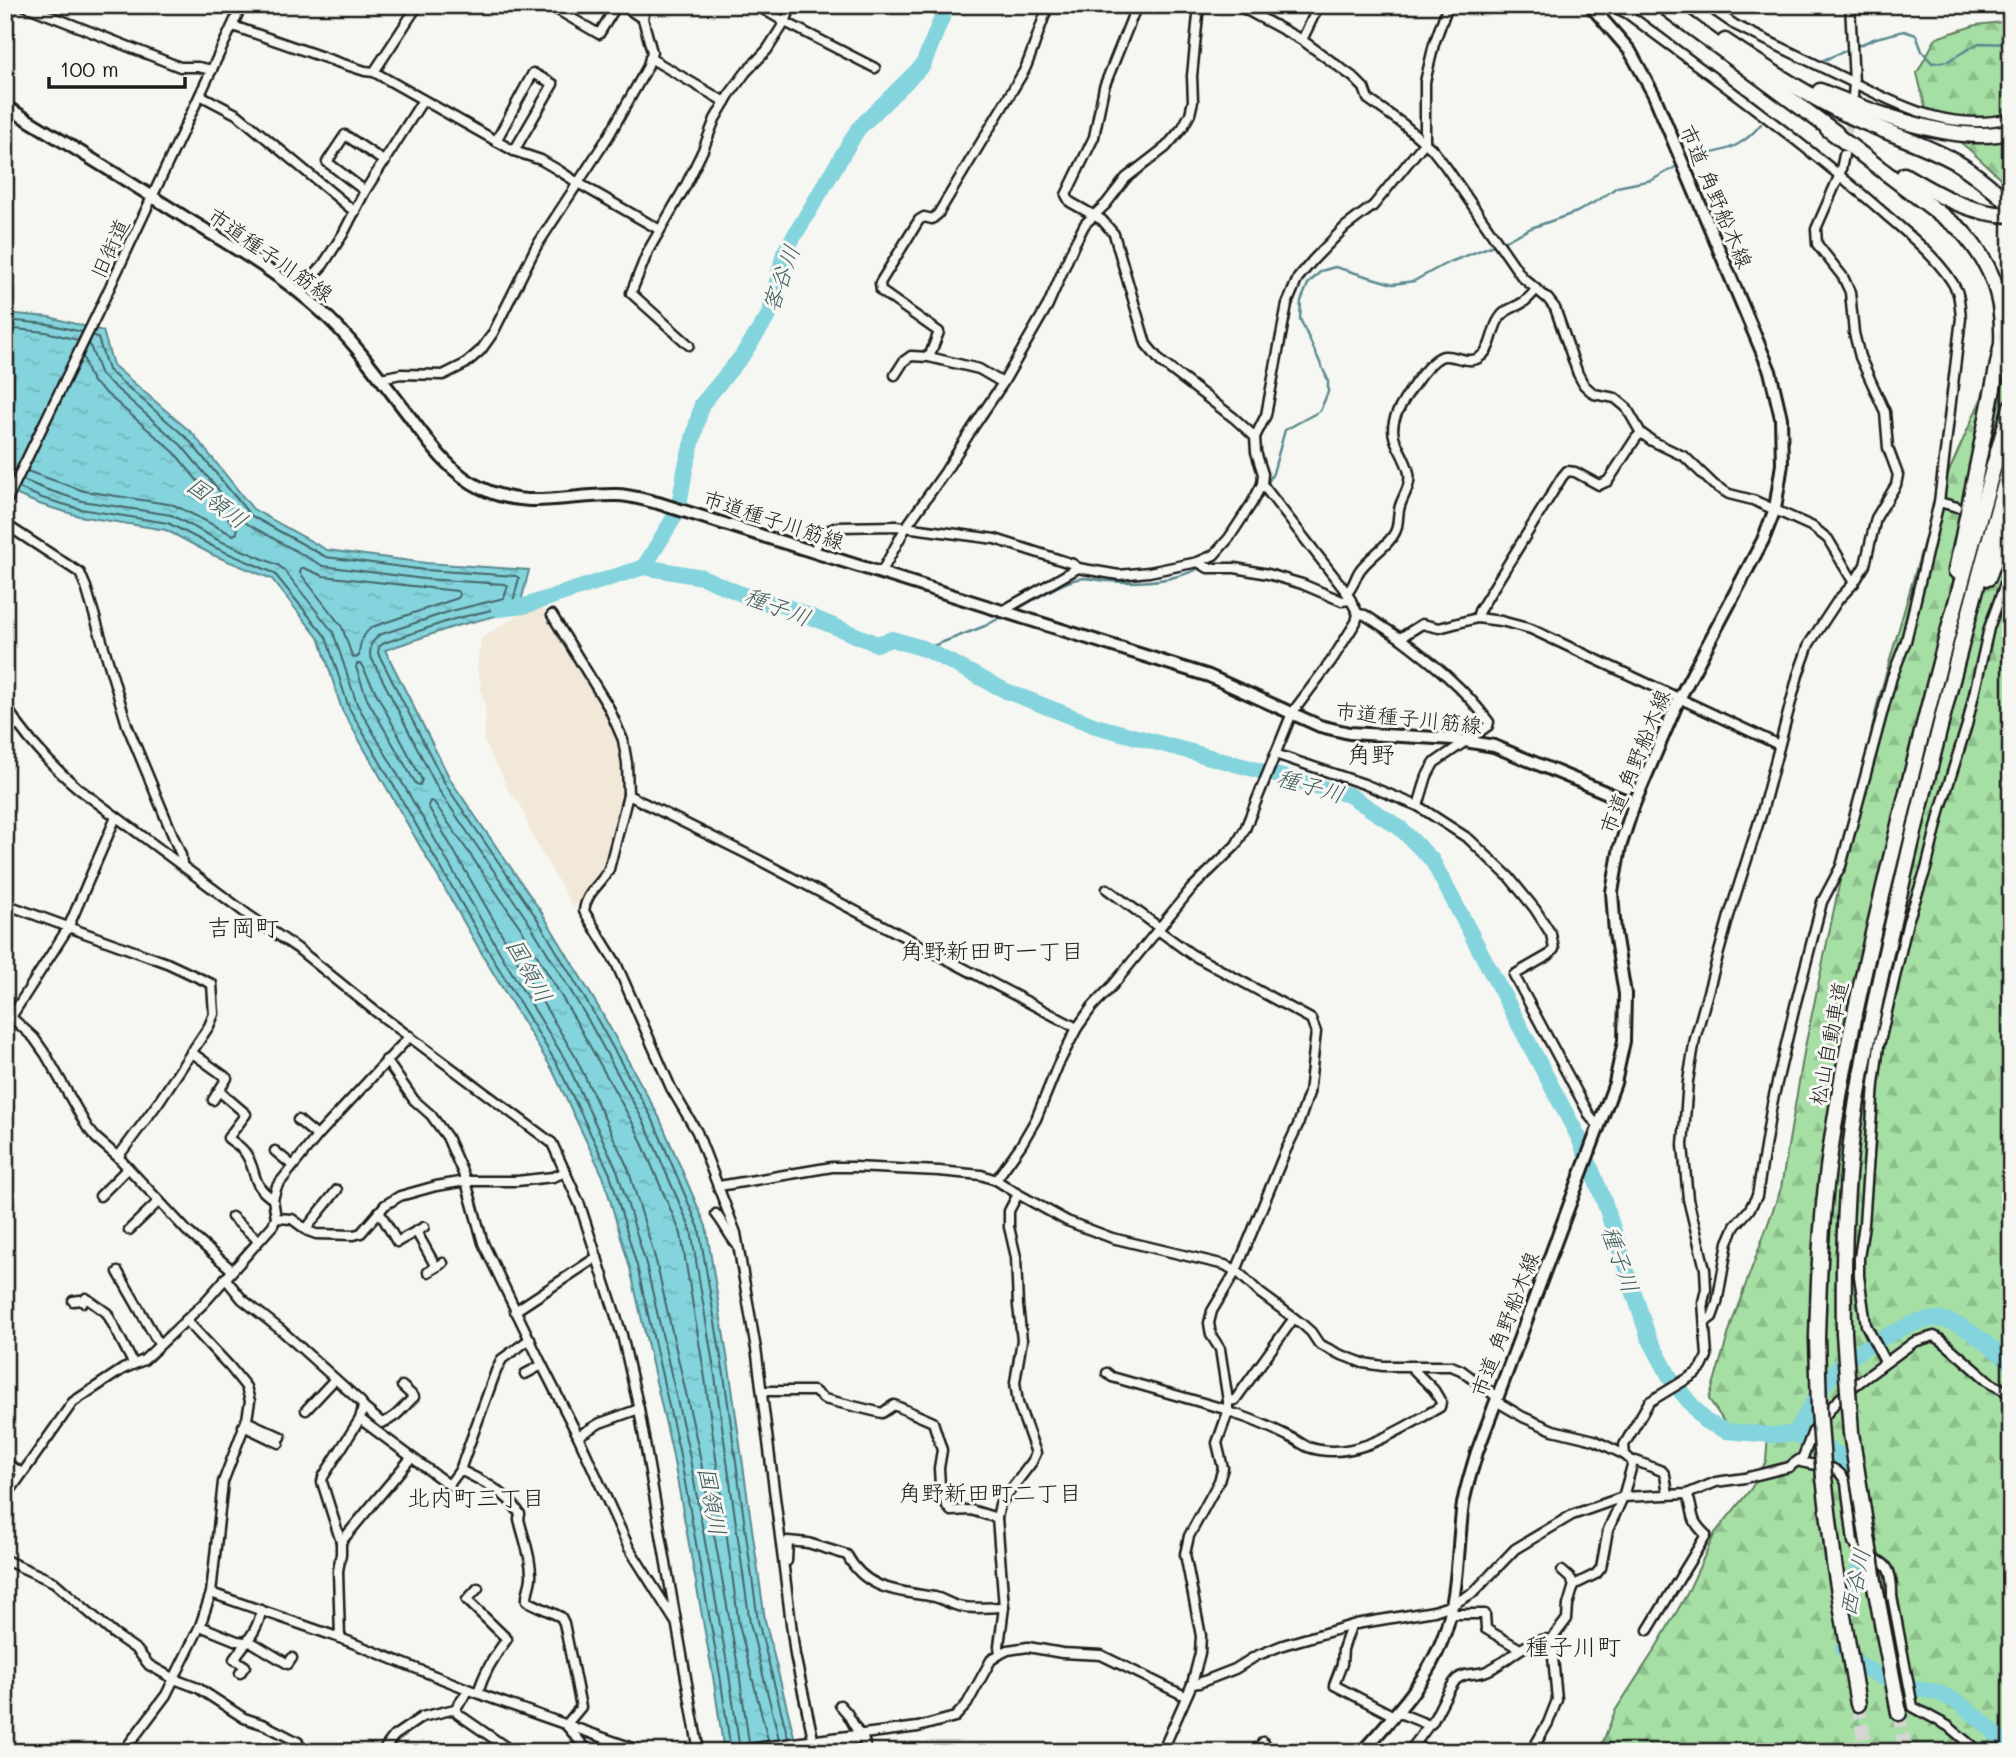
<svg xmlns="http://www.w3.org/2000/svg" width="2016" height="1757" font-family="Mali,'Klee One',sans-serif">
	<defs>
		<pattern id="forest-firs" width="22" height="20" patternUnits="userSpaceOnUse" patternTransform="scale(1.75)"><rect width="22" height="20" fill="#a5dfa4"/><path d="M5 1l3.5 6h-7zM16 11l3.5 6h-7z" fill="#8dbf8d"/></pattern>
		<pattern id="water-ripples" width="26" height="14" patternUnits="userSpaceOnUse" patternTransform="scale(1.75)"><rect width="26" height="14" fill="#83d4dc"/><path d="M2 4q2-2 4 0t4 0M15 11q2-2 4 0t4 0" fill="none" stroke="#71b5bc"/></pattern>
	</defs>
	<rect width="100%" height="100%" fill="#f6f6f2"/>
	<filter id="ink" filterUnits="userSpaceOnUse"><feTurbulence type="fractalNoise" baseFrequency=".0143" numOctaves="2"/><feDisplacementMap in="SourceGraphic" scale="14" xChannelSelector="R" yChannelSelector="G"/><feConvolveMatrix kernelMatrix="1 2 1 2 8 2 1 2 1" color-interpolation-filters="sRGB"/></filter>
	<g filter="url(#ink)">
		<polygon fill="#f2e8d7" points="543,608 606,712 620,745 624,768 624,800 605,870 573,907 532,836 520,803 508,791 501,772 495,764 484,741 486,713 477,667 481,639 526,610"/>
		<g fill="url(#forest-firs)" stroke="#607e60" stroke-width="2">
			<polygon points="2011,21 2011,188 1971,151 1927,115 1917,73 1936,38 1976,25"/>
			<polygon points="2011,301 2011,1752 1599,1752 1615,1711 1652,1654 1687,1594 1715,1533 1751,1489 1766,1461 1768,1434 1727,1426 1709,1399 1732,1322 1781,1188 1805,1047 1877,705 1935,503 1982,397"/>
		</g>
		<polygon fill="url(#water-ripples)" stroke="#5a8a8f" stroke-width="2" points="5,313 49,317 103,331 113,365 193,434 253,509 327,550 426,563 529,570 519,610 456,626 385,650 451,781 542,913 599,1008 659,1117 706,1226 730,1374 765,1620 798,1752 724,1752 713,1676 672,1451 630,1268 603,1176 552,1069 492,971 342,710 320,640 272,579 213,555 166,530 79,516 39,504 5,490"/>
		<g fill="none" stroke-linecap="round" stroke-linejoin="round">
			<g stroke="#456669" stroke-width="2">
				<polyline points="5,320 48,324 82,332"/>
				<polyline points="5,328 46,332 78,340"/>
				<polyline points="93,335 98,338 108,370 188,439 250,515 326,557 425,570 516,576 519,578 512,605 454,619 384,643 379,647 378,653 445,784 536,917 593,1012 653,1120 699,1228 724,1375 758,1621 788,1738"/>
				<polyline points="89,343 101,375 181,445 246,523 323,566 424,579 505,584 508,586 504,598 451,611 379,635 371,644 370,655 438,789 528,921 586,1016 645,1124 691,1230 715,1376 750,1623 779,1739"/>
				<polyline points="27,471 84,491 174,505 233,535 237,533 237,529 174,452 93,382 88,373 83,356"/>
				<polyline points="23,480 45,489 82,501 171,515 220,541 278,565 284,570 333,632 357,704 506,963 566,1061 617,1170 646,1264 688,1448 729,1674 739,1744"/>
				<polyline points="19,488 42,498 80,509 168,523 216,548 274,573 326,637 349,708 498,967 558,1066 610,1174 637,1266 679,1450 720,1675 730,1745"/>
				<path d="M 301,568 L 304,568 L 323,576 L 457,591 L 460,595 L 458,598 L 372,627 C 362,635 359,644 359,656 L 355,658 L 352,656 L 342,627 L 300,573 Z"/>
				<polygon points="361,664 422,780 420,785 416,784 367,699 356,667 357,664"/>
				<polyline points="749,1743 739,1672 698,1446 656,1261 628,1168 575,1056 515,957 428,806 430,801 434,802 520,927 576,1021 636,1129 681,1234 705,1378 739,1625 768,1740"/>
			</g>
			<g stroke="#5a8a8f" stroke-width="2.5">
				<polyline points="1819,62 1876,38 1904,31 1916,35 1922,51 1932,63 1948,61 1979,43 2011,44"/>
				<path d="M 1685,162 C 1692,157 1698,156 1707,154 C 1730,150 1745,144 1761,124"/>
				<polyline points="1267,485 1273,473 1285,430 1320,411 1328,392 1328,380 1300,319 1301,301 1308,284 1321,271 1335,267 1393,284 1414,281 1445,264 1509,239 1531,228 1577,212 1600,199 1617,187 1652,180 1679,165"/>
				<polyline points="1222,552 1232,542 1264,491"/>
				<path d="M 1014,611 C 1031,602 1059,583 1077,579 C 1086,576 1099,581 1109,581 C 1146,584 1187,581 1217,557"/>
				<polyline points="925,649 985,626 1005,615"/>
			</g>
			<g stroke="#83d4dc" stroke-width="16">
				<polyline points="644,567 678,511 685,470 702,404 742,356 769,315 784,253 858,129 923,65 947,5"/>
				<polyline points="499,609 524,606 644,567 702,577 760,602 780,604 877,644 892,639 925,649 1006,691 1096,726 1349,795 1400,828 1432,860 1579,1138 1604,1201 1648,1336 1672,1381 1705,1421 1726,1431 1771,1435 1794,1434 1838,1454 1851,1471 1854,1489"/>
				<path d="M 1794,1434 C 1807,1414 1819,1389 1835,1371 C 1852,1353 1913,1317 1938,1319 C 1963,1320 1992,1348 2011,1363"/>
				<path d="M 1845,1617 C 1845,1612 1845,1606 1847,1600 C 1852,1577 1870,1562 1863,1535"/>
				<polyline points="1843,1649 1858,1664 1881,1677 1914,1689 1937,1692 1959,1703 1982,1721 2011,1749"/>
			</g>
			<polyline stroke="#d5d5d2" stroke-width="8" stroke-dasharray="8 4" stroke-linecap="butt" points="1846,145 1851,113"/>
			<g stroke="#d5d5d2" stroke-width="14" stroke-dasharray="14 7" stroke-linecap="butt">
				<polyline points="1858,1704 1866,1752"/>
				<polyline points="1899,1713 1905,1752"/>
			</g>
			<defs>
				<g id="street">
					<polyline points="23,5 180,67 198,67 212,70"/>
					<polyline points="549,5 599,34 617,5"/>
					<polyline points="622,5 643,19"/>
					<polyline points="756,5 785,22 875,68"/>
					<polyline points="1137,5 1104,87 1094,137 1066,195 1070,202 1102,220 1114,234 1146,344 1161,362 1234,418 1255,437"/>
					<polyline points="1237,5 1302,40"/>
					<polyline points="1319,5 1302,40 1353,77 1364,88 1368,99 1403,124 1432,149 1446,167 1522,277 1548,299 1555,308 1578,374 1584,385 1594,394 1615,398 1626,407 1641,433 1652,441 1685,457 1714,485 1729,494 1753,500 1813,527 1828,539 1854,583"/>
					<path d="M 1610,5 L 1628,14 C 1715,79 1803,142 1885,214 C 1908,234 1944,263 1957,291 C 1960,299 1960,310 1961,318 L 1939,502 L 1906,641 L 1892,677 L 1841,866 L 1822,902 L 1795,1006 L 1772,1104 L 1757,1196 L 1749,1210 L 1735,1226 L 1728,1242 L 1717,1303 L 1712,1317 L 1705,1322"/>
					<polyline points="1706,5 1735,25 1854,83 1850,5"/>
					<polyline points="233,26 340,63 365,71 374,72 514,151 541,160 558,170 578,183 660,230"/>
					<polyline points="650,58 725,102"/>
					<polyline points="374,72 418,5"/>
					<polyline points="200,95 238,115 355,212"/>
					<path d="M 1853,96 L 1854,83 C 1906,108 1951,132 2011,118"/>
					<polyline points="496,141 533,73 553,84 514,151"/>
					<polyline points="365,191 327,162 345,135 385,162"/>
					<polyline points="299,291 323,265 343,234 365,191 423,100"/>
					<polyline points="689,345 631,293 648,251 685,187 703,150 715,119 729,95 746,72 767,50 785,22 792,5"/>
					<path d="M 929,357 L 939,332 L 881,291 L 880,283 L 919,220 L 924,217 L 932,219 L 938,214 L 1024,71 C 1034,50 1039,27 1049,5"/>
					<polyline points="895,375 904,361 911,356 929,357 979,369 1003,383"/>
					<polyline points="381,378 401,374 443,375 465,364 481,350 493,333 536,247 608,137 647,68 652,52 643,19 645,9 648,5"/>
					<polyline points="1939,502 1957,507"/>
					<polyline points="5,504 100,308 242,5"/>
					<polyline points="5,524 80,573 86,587 127,725 181,855 182,864"/>
					<polyline points="812,552 827,531 837,527 897,526 995,539 1073,564 1078,568"/>
					<polyline points="1198,562 1208,568 1235,568 1268,574 1302,584 1342,601 1351,600"/>
					<polyline points="881,573 906,527 945,472 972,429 1003,383 1048,305 1074,245 1085,224 1106,204 1126,178 1166,147 1183,127 1190,114 1193,101 1192,76 1199,5"/>
					<path d="M 1347,593 C 1354,586 1355,577 1360,570 C 1369,557 1391,544 1396,530 C 1399,522 1397,512 1401,503 C 1405,493 1411,484 1409,473 C 1404,449 1385,439 1397,413 C 1404,399 1429,358 1444,356 C 1456,355 1469,365 1480,357 C 1493,348 1491,331 1499,319 C 1505,308 1516,308 1525,301 C 1529,298 1533,293 1536,290"/>
					<polyline points="1004,610 1078,568 1119,575 1149,572 1198,562 1214,555 1229,538 1252,503 1262,484"/>
					<polyline points="1358,614 1365,615 1400,638 1422,624 1439,628 1477,618 1501,621 1531,629 1779,745"/>
					<polyline points="552,615 609,708 623,740 627,763 628,795 757,859 1077,1028"/>
					<polyline points="1477,618 1479,611 1562,477 1567,471 1575,472 1599,485 1608,481 1636,438 1641,433"/>
					<path d="M 5,705 C 25,737 50,765 79,789 L 247,914 L 297,948 L 375,1011 L 552,1143 L 580,1205 L 622,1335 L 639,1409 L 699,1752"/>
					<polyline points="5,728 18,725"/>
					<path d="M 1275,754 L 1364,784 L 1418,806 L 1427,776 L 1434,763 L 1488,726 L 1489,722 C 1464,688 1433,663 1400,638"/>
					<path d="M 628,795 L 609,869 C 601,885 586,892 584,911 L 616,963 L 671,1088 L 697,1132 L 736,1233 L 757,1355 L 795,1655 L 816,1752"/>
					<polyline points="1418,806 1469,839 1509,877 1535,909 1551,934 1554,949 1549,955 1514,975 1591,1118 1599,1126"/>
					<polyline points="1107,889 1160,928"/>
					<polyline points="5,904 167,963 212,984 214,1014 209,1026 158,1103 118,1157"/>
					<polyline points="1158,930 1191,954 1311,1019 1316,1032 1309,1093 1298,1125 1285,1152 1236,1271 1212,1311 1209,1323 1211,1335 1220,1349 1228,1401 1228,1412 1217,1443 1223,1468 1219,1481 1189,1536 1185,1554 1201,1636 1200,1653 1192,1684"/>
					<polyline points="11,1017 34,1038 46,1055 87,1127 96,1138 118,1157 187,1231 232,1270"/>
					<polyline points="5,1022 11,1017 68,928 116,817"/>
					<polyline points="191,1052 227,1078 213,1100"/>
					<polyline points="386,1060 414,1100 431,1115 447,1137 465,1178 483,1243 542,1365 525,1374"/>
					<path d="M 219,1091 L 246,1114 L 228,1138 C 234,1143 242,1147 246,1154 C 258,1173 250,1184 273,1199"/>
					<polyline points="298,1120 317,1136"/>
					<polyline points="275,1151 293,1166"/>
					<polyline points="996,1180 1021,1145 1036,1119 1058,1065 1077,1028 1092,1007 1113,985 1191,889 1236,845 1245,829 1292,713 1332,660 1356,622 1358,614 1347,593 1262,484 1263,474 1256,452 1255,437 1266,415 1287,304 1298,278 1313,260 1345,227 1373,206 1425,142 1425,82 1434,44 1448,5"/>
					<polyline points="719,1186 832,1167 854,1167 939,1171 981,1175 996,1180 1018,1194 1009,1211 1009,1227 1016,1257 1018,1306 1022,1340 1015,1382 1018,1403 1036,1453 1032,1462 1000,1504 997,1518 1004,1607 999,1646 1000,1654 991,1660 967,1704 955,1717 918,1727 723,1752"/>
					<polyline points="1018,1194 1067,1221 1112,1238 1225,1265 1240,1274 1260,1293 1302,1324 1311,1332 1319,1344 1339,1354 1363,1363 1383,1366 1451,1366 1461,1370 1497,1397"/>
					<polyline points="100,1196 128,1168"/>
					<polyline points="379,1211 397,1242 424,1227"/>
					<path d="M 716,1214 C 725,1225 729,1236 738,1246"/>
					<polyline points="232,1217 258,1240"/>
					<polyline points="276,1218 292,1219 308,1231 316,1234 354,1235 361,1233 385,1205 400,1196 436,1186 466,1181 517,1181 553,1177 566,1172"/>
					<polyline points="306,1229 337,1190"/>
					<polyline points="129,1230 159,1201"/>
					<polyline points="416,1231 436,1267"/>
					<polyline points="118,1272 159,1344"/>
					<polyline points="428,1272 443,1263"/>
					<polyline points="225,1278 242,1299 281,1330 361,1402 363,1407 360,1419"/>
					<polyline points="73,1301 80,1300 83,1302 86,1298 107,1313 133,1363"/>
					<polyline points="515,1311 597,1257"/>
					<polyline points="1885,1362 1866,1325 1859,1276 1859,1258 1864,1224 1874,1084 1879,1046 1908,921 1926,869 1941,808 1967,725 1989,628 2011,567"/>
					<polyline points="542,1365 578,1436 600,1423 639,1409"/>
					<polyline points="1107,1373 1112,1377 1228,1410"/>
					<polyline points="762,1391 814,1391 824,1399 882,1413 894,1405 933,1422 942,1450 939,1468 940,1486 947,1506 951,1511 971,1510 997,1518"/>
					<polyline points="1228,1401 1235,1400 1294,1318"/>
					<polyline points="1496,1401 1523,1417 1553,1430 1594,1440 1625,1455"/>
					<path d="M 363,1407 L 382,1423 C 397,1418 403,1407 414,1397 L 402,1386"/>
					<polyline points="306,1410 335,1379"/>
					<path d="M 1228,1412 C 1248,1417 1274,1429 1294,1439 C 1298,1441 1303,1445 1308,1447 C 1354,1463 1402,1428 1440,1407 L 1441,1402 L 1434,1390 L 1411,1367"/>
					<polyline points="246,1421 281,1437"/>
					<polyline points="243,1426 279,1443"/>
					<polyline points="578,1436 629,1548 675,1621"/>
					<path d="M 1798,1461 C 1817,1468 1837,1461 1846,1483 L 1853,1542 C 1873,1568 1893,1550 1892,1596 L 1913,1707 L 1948,1726 L 1979,1752"/>
					<polyline points="5,1462 22,1473"/>
					<polyline points="1633,1462 1636,1461 1662,1471 1665,1475 1668,1494"/>
					<path d="M 460,1470 C 482,1481 507,1492 520,1514 L 519,1519 C 523,1537 531,1555 531,1574 C 532,1583 526,1592 527,1601 L 561,1617 L 564,1623 L 581,1707 L 566,1725 L 589,1752"/>
					<polyline points="5,1498 73,1402 123,1369 144,1360 204,1303 273,1225 276,1218 273,1199 277,1186 319,1134 410,1036"/>
					<polyline points="341,1542 322,1482 323,1477 360,1419 449,1485 460,1470 496,1371 502,1359 530,1339"/>
					<polyline points="5,1560 54,1582 114,1634 137,1650 149,1665 174,1679 198,1688 244,1718 265,1725 298,1742 296,1752"/>
					<path d="M 787,1561 L 788,1541 L 808,1543 L 847,1555 C 866,1591 899,1591 935,1597 C 943,1599 948,1603 955,1605 C 969,1610 989,1607 1004,1607"/>
					<polyline points="1562,1571 1571,1579 1574,1585"/>
					<polyline points="211,1593 340,1638 485,1696 644,1752"/>
					<polyline points="1450,1614 1485,1614 1486,1629 1520,1649"/>
					<polyline points="200,1626 237,1641 253,1643 288,1664 292,1658"/>
					<polyline points="1351,1626 1343,1649 1342,1664 1334,1685 1394,1716"/>
					<path d="M 1648,1630 L 1706,1535 C 1687,1517 1696,1514 1687,1494"/>
					<polyline points="340,1638 338,1571 341,1554 341,1542 411,1458"/>
					<polyline points="1000,1654 1008,1650 1028,1647 1062,1653 1101,1655 1185,1696"/>
					<path d="M 240,1673 L 245,1666 L 234,1659 C 245,1643 259,1630 261,1610"/>
					<path d="M 478,1693 C 484,1672 494,1656 507,1639 L 467,1600 L 478,1588"/>
					<polyline points="840,1705 847,1713 859,1734"/>
					<polyline points="455,1709 458,1714 513,1752"/>
					<polyline points="1397,1712 1429,1725 1409,1752"/>
					<path d="M 1429,1725 L 1432,1723 C 1438,1712 1450,1685 1457,1679 C 1466,1672 1474,1675 1484,1672 C 1506,1665 1528,1634 1554,1640"/>
					<polyline points="862,1734 867,1752"/>
					<polyline points="123,1752 166,1695 200,1626 211,1593 223,1482 247,1419 250,1401 246,1387 230,1367 186,1320"/>
					<polyline points="382,1752 394,1736 422,1717 455,1709 469,1690"/>
					<polyline points="828,1752 829,1745 863,1738"/>
					<polyline points="1162,1752 1192,1684 1199,1683 1235,1669 1256,1656 1283,1645 1356,1624 1434,1611 1452,1605 1474,1592 1515,1549 1572,1515 1623,1497 1687,1494 1716,1482 1745,1478 1789,1467 1803,1457 1813,1431 1835,1403 1850,1389 1914,1342 1934,1336 1941,1340 1992,1384 2011,1394"/>
					<polyline points="1255,1752 1263,1742 1273,1752"/>
					<polyline points="1531,1752 1548,1723 1557,1700 1553,1657 1554,1636 1567,1619 1568,1605 1574,1585 1596,1574 1601,1568 1608,1530 1623,1497 1633,1462 1625,1455 1624,1445 1649,1402 1695,1374 1702,1367 1707,1356 1703,1302 1706,1289 1705,1269 1688,1199 1683,1145 1688,1081 1695,1039 1729,916 1762,812 1798,675 1809,644 1838,600 1854,583 1865,565 1876,518 1896,485 1898,475 1888,448 1885,412 1860,357 1854,333 1850,292 1843,277 1817,244 1816,229 1840,174 1844,155"/>
				</g>
				<g id="secondary">
					<path d="M 5,106 C 66,143 126,180 186,218 C 233,247 281,274 321,311 C 354,341 380,378 407,413 C 428,441 448,472 481,488 C 527,511 568,494 616,495 C 630,495 645,500 658,503 L 1209,676 L 1320,726 L 1349,733 L 1454,739 L 1494,746 L 1634,804"/>
					<path d="M 1362,1752 C 1393,1717 1427,1682 1443,1638 C 1459,1596 1457,1549 1463,1504 C 1466,1487 1472,1469 1477,1452 L 1615,1083 L 1624,1041 L 1625,994 L 1615,933 L 1612,892 L 1620,847 L 1634,804 L 1679,699 L 1763,540 L 1775,509 L 1782,464 L 1781,418 L 1770,371 L 1654,95 L 1630,51 L 1590,5"/>
				</g>
				<g id="highway">
					<polyline points="1662,5 1836,133"/>
					<polyline points="5,14 10,5"/>
					<path d="M 1725,41 C 1765,68 1805,94 1848,115 C 1884,132 1922,143 1956,162 C 1976,174 1993,189 2011,205"/>
					<path d="M 1820,91 C 1868,111 1960,147 2011,131"/>
					<path d="M 1828,129 L 1960,229 C 1992,264 2004,296 2002,344 L 1956,571"/>
					<path d="M 1904,175 C 1936,194 1972,215 2011,215"/>
					<polyline points="1988,578 2011,513"/>
					<path d="M 1844,1333 C 1843,1264 1844,1196 1853,1127 C 1867,1027 1891,930 1914,832 C 1944,708 1976,585 2011,463"/>
					<path d="M 1817,1338 C 1819,1268 1822,1197 1834,1127 C 1849,1029 1873,933 1896,837 C 1931,692 1970,548 2011,406"/>
					<polyline points="1824,1477 1834,1563 1858,1704"/>
					<polyline points="1874,1581 1899,1713"/>
				</g>
			</defs>
			<use href="#street" stroke="#1c1c1c" stroke-width="13"/>
			<use href="#secondary" stroke="#1c1c1c" stroke-width="16"/>
			<use href="#highway" stroke="#1c1c1c" stroke-width="19"/>
			<use href="#street" stroke="#f6f6f2" stroke-width="8"/>
			<use href="#secondary" stroke="#f6f6f2" stroke-width="10"/>
			<use href="#highway" stroke="#f6f6f2" stroke-width="14"/>
			<defs>
				<g id="highway-bridge">
					<polyline points="1844,1333 1851,1433 1874,1581"/>
					<polyline points="1817,1338 1819,1410 1824,1477"/>
				</g>
			</defs>
			<use href="#highway-bridge" stroke="#1c1c1c" stroke-width="19" stroke-linecap="butt"/>
			<use href="#highway-bridge" stroke="#f6f6f2" stroke-width="14"/>
		</g>
	</g>
	<g text-anchor="middle" dominant-baseline="central" stroke-width="6" stroke-linejoin="round" paint-order="stroke">
		<g font-size="21" fill="#1c1c1c" stroke="#f6f6f2">
			<text transform="translate(1717 196) rotate(67)">市道 角野船木線</text>
			<text transform="translate(109 248) rotate(-65)">旧街道</text>
			<text transform="translate(271 254) rotate(35)">市道種子川筋線</text>
			<text transform="translate(774 519) rotate(18)">市道種子川筋線</text>
			<text transform="translate(1409 717) rotate(6)">市道種子川筋線</text>
			<text transform="translate(1634 761) rotate(-68)">市道 角野船木線</text>
			<text transform="translate(1828 1043) rotate(-79)">松山自動車道</text>
			<text transform="translate(1504 1324) rotate(-69)">市道 角野船木線</text>
		</g>
		<g font-size="23" font-style="italic" fill="#405c5f" stroke="#f6f6f2">
			<text transform="translate(780 278) rotate(-70)">客谷川</text>
			<text transform="translate(218 502) rotate(37)">国領川</text>
			<text transform="translate(778 606) rotate(21)">種子川</text>
			<text transform="translate(1311 785) rotate(16)">種子川</text>
			<text transform="translate(530 970) rotate(61)">国領川</text>
			<text transform="translate(1621 1259) rotate(71)">種子川</text>
			<text transform="translate(713 1501) rotate(80)">国領川</text>
			<text transform="translate(1854 1582) rotate(-77)">西谷川</text>
		</g>
		<g font-size="23" fill="#1c1c1c" stroke="#f6f6f2">
			<text x="992" y="950">角野新田町一丁目</text>
			<text x="990" y="1492">角野新田町二丁目</text>
			<text x="476" y="1497">北内町三丁目</text>
		</g>
		<g font-size="24" fill="#1c1c1c" stroke="#f6f6f2">
			<text x="1371" y="753">角野</text>
			<text x="243" y="926">吉岡町</text>
			<text x="1573" y="1645">種子川町</text>
		</g>
	</g>
	<rect width="2016" height="1757" fill="none" stroke="#f6f6f2" stroke-width="28"/>
	<rect x="14" y="14" width="1988" height="1729" fill="none" stroke="#1c1c1c" stroke-width="2.5" filter="url(#ink)"/>
	<path d="M49 77v10h136v-10" fill="none" stroke="#1c1c1c" stroke-width="3.5"/>
	<text x="60" y="77" font-size="21" fill="#1c1c1c" stroke="#f6f6f2" stroke-width="5" paint-order="stroke">100 m</text>
</svg>
